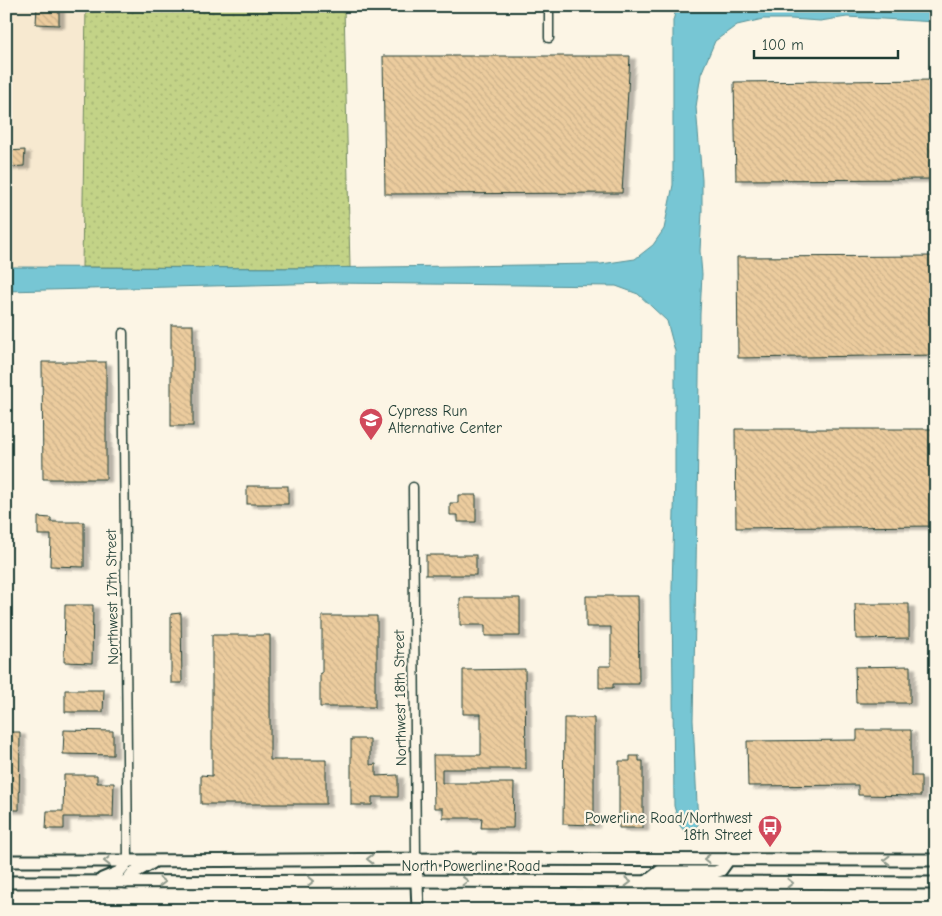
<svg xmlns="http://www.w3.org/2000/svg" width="942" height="916" font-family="'Comic Neue',sans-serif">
	<defs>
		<pattern id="grass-dots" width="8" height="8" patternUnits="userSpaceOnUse" patternTransform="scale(1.25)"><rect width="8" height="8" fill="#c3d387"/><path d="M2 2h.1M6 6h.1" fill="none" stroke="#a7b675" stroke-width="1.8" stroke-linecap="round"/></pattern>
		<pattern id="building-back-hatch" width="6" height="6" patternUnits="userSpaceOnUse" patternTransform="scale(1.25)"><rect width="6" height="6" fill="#eccc9e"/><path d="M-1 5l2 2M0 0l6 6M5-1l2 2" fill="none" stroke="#cab089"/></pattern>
		<filter id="shadow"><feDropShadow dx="5.5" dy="3" stdDeviation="1" flood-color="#0004"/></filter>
	</defs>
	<rect width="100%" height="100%" fill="#fcf5e5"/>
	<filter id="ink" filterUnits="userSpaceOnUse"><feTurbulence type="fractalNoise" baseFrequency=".02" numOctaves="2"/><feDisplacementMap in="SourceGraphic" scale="10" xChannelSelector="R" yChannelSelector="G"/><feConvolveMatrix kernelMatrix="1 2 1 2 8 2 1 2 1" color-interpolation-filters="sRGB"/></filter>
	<g filter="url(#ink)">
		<polygon fill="#f7e9d0" points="6,6 86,6 82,267 6,267"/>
		<polygon fill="url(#grass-dots)" stroke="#71885e" points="86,6 344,6 350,268 82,267"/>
		<polygon fill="#77c6d4" stroke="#548f94" points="680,6 936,6 936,22 847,17 820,21 791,19 763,19 737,25 715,41 701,74 696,107 702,180 702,211 700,251 702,274 700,314 696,568 693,720 698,825 687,834 680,826 674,806 672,588 675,476 675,351 667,321 638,294 616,286 332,283 6,291 6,267 307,268 601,264 635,259 653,245 664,229 673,185 673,21 676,9"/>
		<g fill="url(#building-back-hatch)" stroke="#1f3d34" filter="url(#shadow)">
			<polygon points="37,6 59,6 59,25 36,24"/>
			<polygon points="383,56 630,56 622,193 385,194"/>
			<polygon points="936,80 936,179 736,180 734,82"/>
			<polygon points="25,150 24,166 6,167 6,151"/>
			<polygon points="936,256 936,355 738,358 737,257"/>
			<rect x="171" y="325" width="22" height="101"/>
			<polygon points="42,362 106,362 106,479 43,479"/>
			<polygon points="735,429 936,429 936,526 736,528"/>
			<rect x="247" y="486" width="41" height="18"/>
			<polygon points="458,495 476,495 476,522 458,522 458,515 450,515 450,503 458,503"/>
			<polygon points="38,517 51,518 51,522 84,522 84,567 50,566 51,535 38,535"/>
			<rect x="426" y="555" width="50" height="20"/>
			<polygon points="586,596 638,596 639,684 613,684 613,688 599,688 599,666 611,666 611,627 586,627"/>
			<polygon points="460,598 520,598 520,636 485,636 485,625 460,625"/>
			<polygon points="855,604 909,604 909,638 856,639"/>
			<polygon points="65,605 93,605 92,663 64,662"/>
			<polygon points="181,613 182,683 171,683 171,614"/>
			<polygon points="322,616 377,616 377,670 375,670 375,707 320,707 320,673 322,673"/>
			<polygon points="212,635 270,635 270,760 326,760 326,804 201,804 201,775 212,776"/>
			<polygon points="910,666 910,703 856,703 855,667"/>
			<polygon points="525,669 526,769 442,769 442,783 514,783 513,828 481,828 482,818 443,818 443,808 434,808 433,755 481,755 481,714 463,714 463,670"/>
			<polygon points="65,690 104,690 103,712 65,712"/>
			<polygon points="564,718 594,718 594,825 563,824"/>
			<polygon points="64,730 113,731 113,755 63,754"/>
			<polygon points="857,730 911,730 911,776 921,776 921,796 858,795 858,785 748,786 747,741 857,740"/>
			<polygon points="6,732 20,732 19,810 6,810"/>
			<polygon points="351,739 370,739 370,765 376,764 376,776 398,775 398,797 372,797 372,805 351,805"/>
			<polygon points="630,756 639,756 639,761 643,761 643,828 619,828 619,761 630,761"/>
			<polygon points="64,775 97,775 97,783 114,783 113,817 64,817 64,829 46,829 47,811 63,811"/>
		</g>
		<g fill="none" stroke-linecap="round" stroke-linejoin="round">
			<defs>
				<g id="street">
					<polyline points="549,6 549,38"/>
					<polyline points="123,333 128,861"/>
					<polyline points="413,487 416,859"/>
				</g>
				<g id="secondary">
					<polyline points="416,859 418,910"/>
					<polyline points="6,861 128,861 438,859 936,860"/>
					<polyline points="102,879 119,872 128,861"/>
					<polyline points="6,882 416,881 936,883"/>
					<polyline points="126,882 132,874 152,863"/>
					<polyline points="646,882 659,872 715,872 721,870 729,859"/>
				</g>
			</defs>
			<use href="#street" stroke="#1f3d34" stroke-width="11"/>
			<use href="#secondary" stroke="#1f3d34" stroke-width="15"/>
			<use href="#street" stroke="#fcf5e5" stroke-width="8"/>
			<use href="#secondary" stroke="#fcf5e5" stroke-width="11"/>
		</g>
		<defs><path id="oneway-chevron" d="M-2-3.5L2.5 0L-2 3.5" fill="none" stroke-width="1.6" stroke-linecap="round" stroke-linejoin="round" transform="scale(1.25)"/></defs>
		<g stroke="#8e998c">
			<use href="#oneway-chevron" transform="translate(370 859) rotate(180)"/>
			<use href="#oneway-chevron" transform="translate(707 859) rotate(-180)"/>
			<use href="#oneway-chevron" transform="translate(887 860) rotate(-180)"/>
			<use href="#oneway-chevron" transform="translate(107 861) rotate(-180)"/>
			<use href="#oneway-chevron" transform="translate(311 881)"/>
			<use href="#oneway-chevron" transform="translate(465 881)"/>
			<use href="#oneway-chevron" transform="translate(162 882)"/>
			<use href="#oneway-chevron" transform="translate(628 882)"/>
			<use href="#oneway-chevron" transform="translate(790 883)"/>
		</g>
	</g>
	<defs>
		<symbol id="school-pin" viewBox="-11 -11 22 30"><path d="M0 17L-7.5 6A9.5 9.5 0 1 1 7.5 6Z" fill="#d1495b" stroke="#fcf5e5"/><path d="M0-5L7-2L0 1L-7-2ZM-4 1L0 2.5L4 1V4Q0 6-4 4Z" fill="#fff"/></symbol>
		<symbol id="bus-pin" viewBox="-11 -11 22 30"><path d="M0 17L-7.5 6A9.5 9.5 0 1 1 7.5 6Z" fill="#d1495b" stroke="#fcf5e5"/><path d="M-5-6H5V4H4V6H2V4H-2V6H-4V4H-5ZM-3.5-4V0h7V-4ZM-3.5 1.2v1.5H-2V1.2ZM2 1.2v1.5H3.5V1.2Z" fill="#fff"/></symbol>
	</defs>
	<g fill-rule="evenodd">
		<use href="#school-pin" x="357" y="406" width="28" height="38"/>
		<use href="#bus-pin" x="756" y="813" width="28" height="38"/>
	</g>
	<g text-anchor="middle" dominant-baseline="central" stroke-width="4.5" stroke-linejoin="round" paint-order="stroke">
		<g font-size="15" fill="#1f3d34" stroke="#fcf5e5" text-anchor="start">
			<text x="388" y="411">Cypress Run<tspan x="388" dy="17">Alternative Center</tspan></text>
			<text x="752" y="818" text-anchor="end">Powerline Road/Northwest<tspan x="752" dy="17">18th Street</tspan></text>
		</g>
		<g font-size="15" fill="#1f3d34" stroke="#fcf5e5">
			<text transform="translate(112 597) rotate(-91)">Northwest 17th Street</text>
			<text transform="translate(400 698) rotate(-91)">Northwest 18th Street</text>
			<text x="471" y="866">North Powerline Road</text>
		</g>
	</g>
	<rect width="942" height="916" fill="none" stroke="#fcf5e5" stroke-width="25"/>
	<rect x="12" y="12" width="917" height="891" fill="none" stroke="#1f3d34" stroke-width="2" filter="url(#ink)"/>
	<path d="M754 50v8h144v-8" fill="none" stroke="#1f3d34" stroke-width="2.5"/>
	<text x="762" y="50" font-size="15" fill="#1f3d34" stroke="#fcf5e5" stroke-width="4" paint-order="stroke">100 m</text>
</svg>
